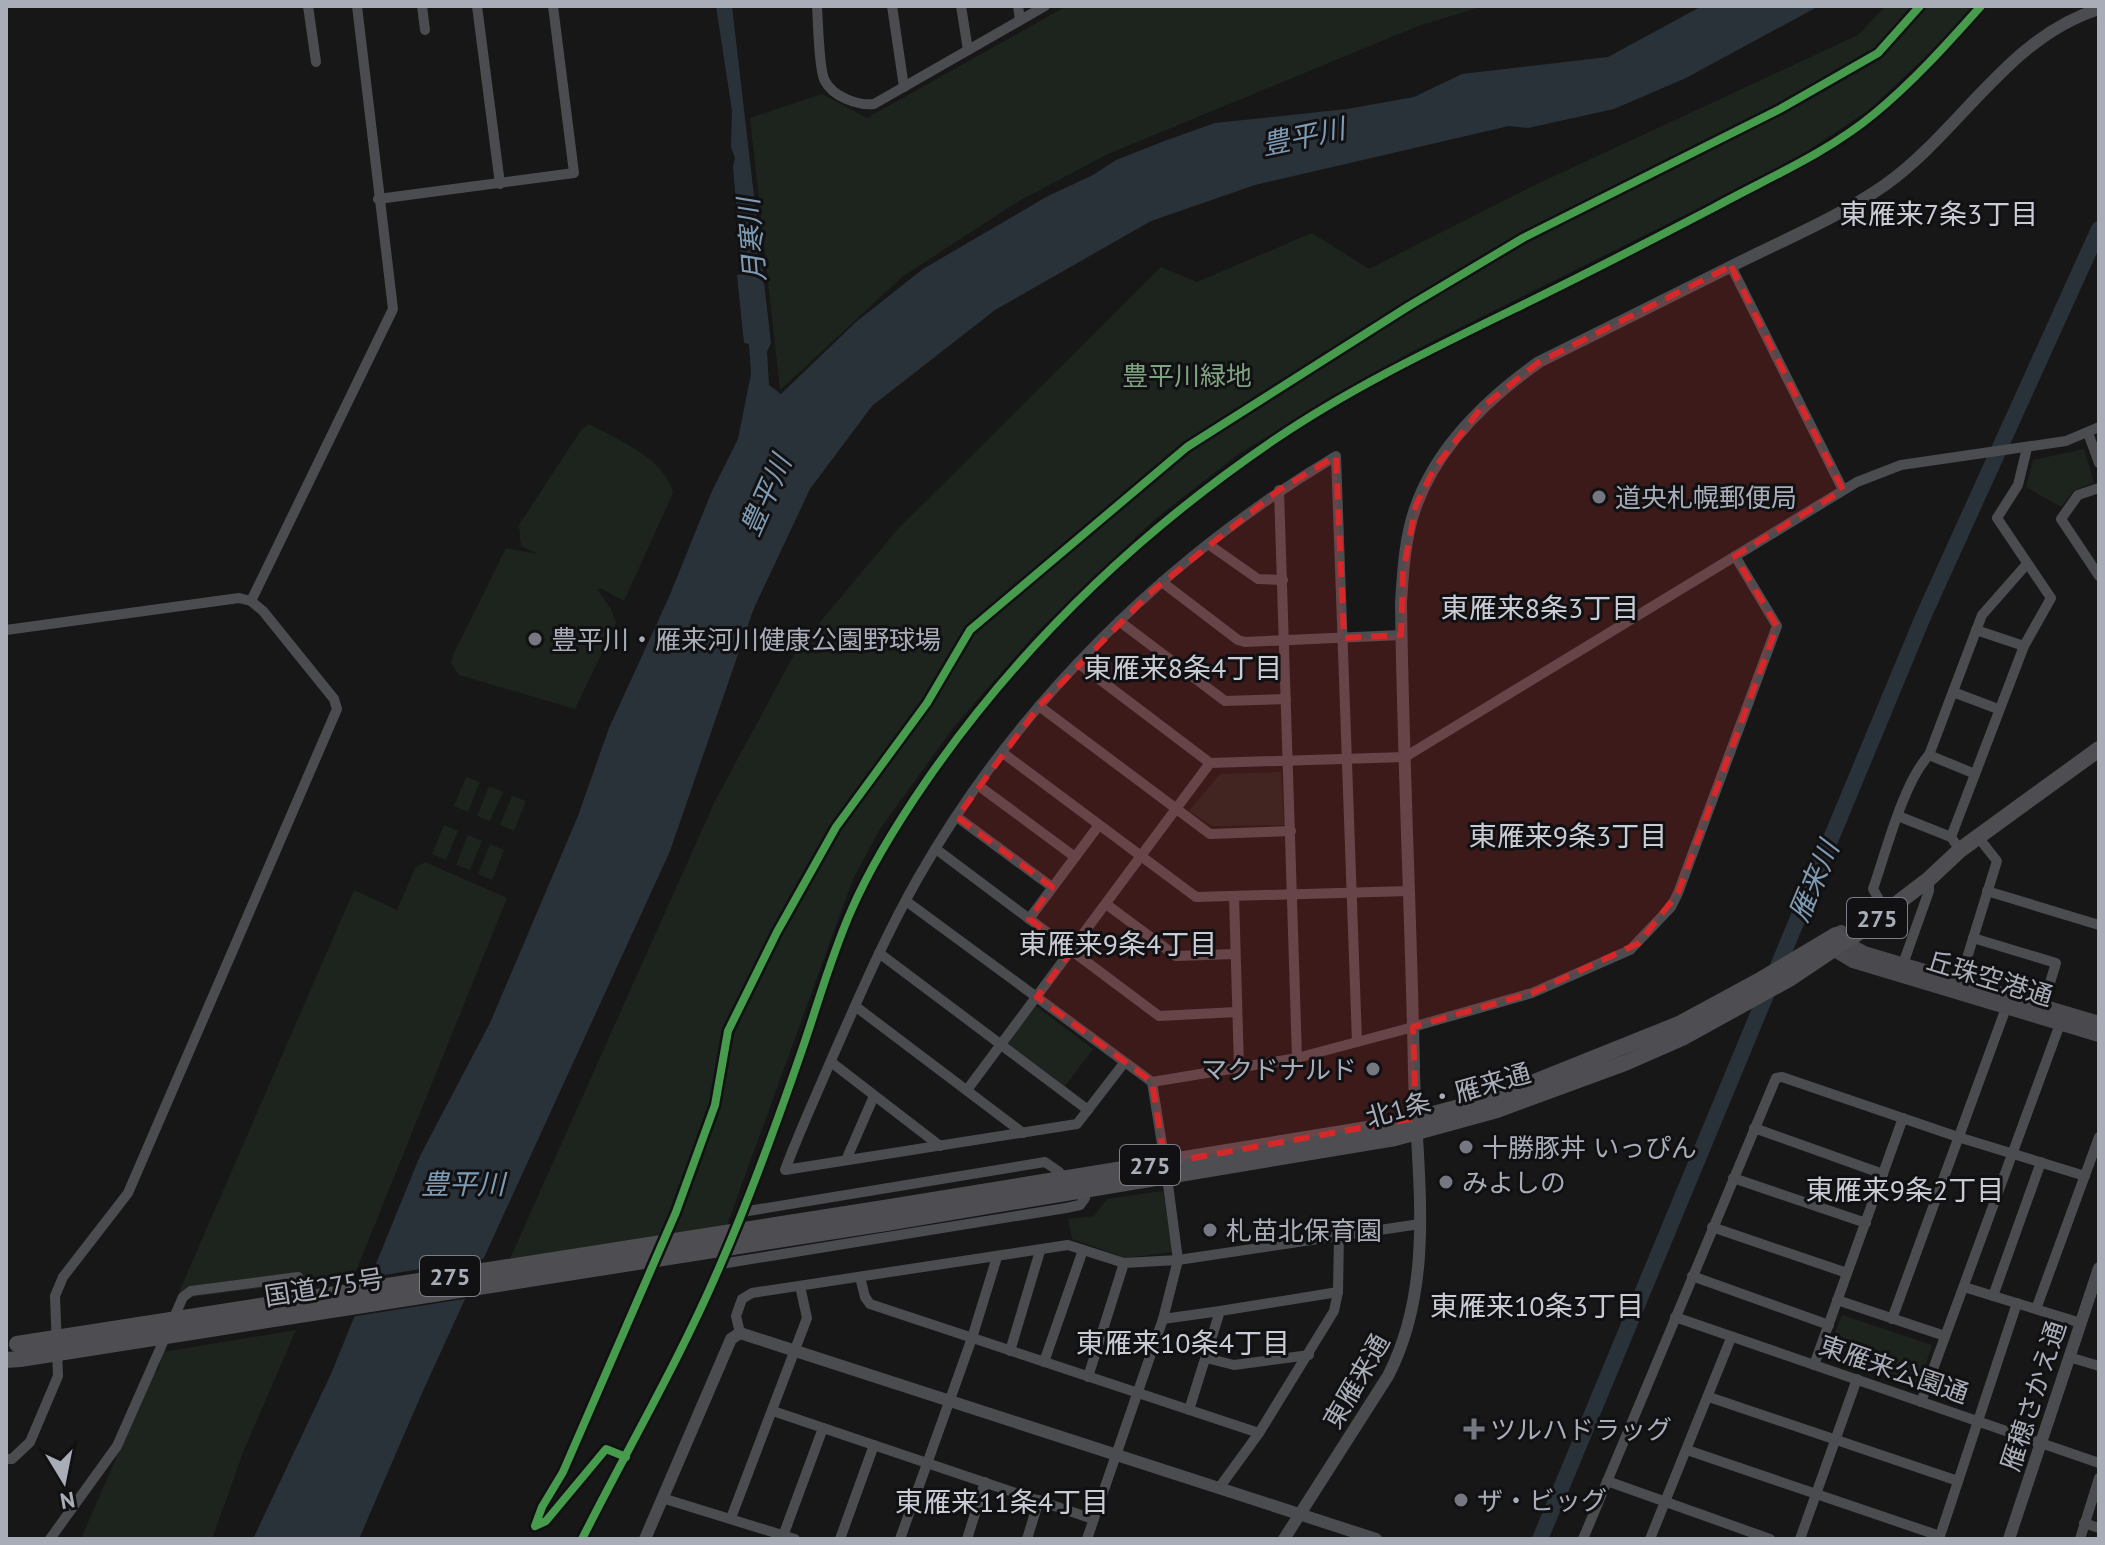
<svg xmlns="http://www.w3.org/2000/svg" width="2105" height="1545" font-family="'PT Sans','Noto Sans JP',sans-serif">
	<rect width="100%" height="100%" fill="#171717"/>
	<g fill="#1d241e">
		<polygon points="1067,6 1484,6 1418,26 1106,155 1017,202 902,277 780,390 750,118 822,94 867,118"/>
		<polygon points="1886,6 1973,6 1940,43 1869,110 1791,162 1407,354 1238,454 1154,520 1036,633 953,728 880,829 853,879 727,1225 508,1263 715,801 796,651 897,530 1161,267 1197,282 1312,233 1369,269 1535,185 1858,35"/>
		<path d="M 589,424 C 619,441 664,457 673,493 L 624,601 L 602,589 L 597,589 L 611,609 L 616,623 L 575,709 L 459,675 L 451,663 L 453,655 L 506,548 L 538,554 L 521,546 L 519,525 L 581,430 Z"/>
		<polygon points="2084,449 2094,483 2074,490 2061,507 2026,487 2033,460"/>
		<polygon points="1281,772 1284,825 1212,826 1189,811 1220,774"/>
		<polygon points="466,777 480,782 468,812 454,806"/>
		<polygon points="489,786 503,792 490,821 477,816"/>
		<polygon points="512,796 526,801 514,831 500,825"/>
		<polygon points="444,825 458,831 446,860 432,854"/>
		<polygon points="468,835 482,841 470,870 456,865"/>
		<polygon points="490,844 504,850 492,880 478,874"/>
		<polygon points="425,862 507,898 354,1276 176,1299 354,890 397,910 415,868"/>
		<polygon points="1036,1006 1093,1049 1065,1086 1007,1043"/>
		<polygon points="1163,1191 1173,1252 1126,1258 1072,1239 1068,1219 1094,1216 1107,1199"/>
		<polygon points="1842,1315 1932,1345 1919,1385 1828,1352"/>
		<polygon points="296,1330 244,1450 212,1539 81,1539 153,1373 158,1370 163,1352"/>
	</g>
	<polygon fill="#2a3239" points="716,6 732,6 771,343 767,352 769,385 781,394 856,322 923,269 1048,196 1093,175 1116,160 1167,140 1215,123 1347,109 1414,97 1462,74 1608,57 1702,6 1819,6 1686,78 1614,109 1528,128 1509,126 1255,185 1151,221 995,310 872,406 810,489 754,608 670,851 422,1393 359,1539 253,1539 331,1374 420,1156 490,1023 578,816 609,728 669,597 712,491 738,439 751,374 749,344 744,343 737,275 742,274 733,167 735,158 731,147 732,111"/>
	<polygon fill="#171717" points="488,1258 470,1298 350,1317 366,1278"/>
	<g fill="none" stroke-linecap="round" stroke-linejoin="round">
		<polyline stroke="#2a3239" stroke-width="16" points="1540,1539 1923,617 2099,229"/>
		<g stroke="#4b4c50" stroke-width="10">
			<polyline points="308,6 316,62"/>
			<polyline points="422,6 425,30"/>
			<polyline points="477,6 500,184"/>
			<path d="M 817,6 C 818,21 819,71 825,81 C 833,97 859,106 874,104 L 1045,6"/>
			<polyline points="892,6 904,87"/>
			<polyline points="961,6 968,50"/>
			<polyline points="1018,6 1020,20"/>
			<polyline points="378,199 574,173 553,6"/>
			<polyline points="1731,266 1843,490"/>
			<polyline points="2088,433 2099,463"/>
			<polyline points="2099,488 2078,495 2061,519 2099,576"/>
			<polyline points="1279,490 1297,1058"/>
			<polyline points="1208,544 1258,579 1283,580"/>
			<polyline points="1162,582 1238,640 1245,642 1401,635"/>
			<polyline points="251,601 393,309 357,6"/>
			<polyline points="1119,621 1225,701 1286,699"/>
			<polyline points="6,630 239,598 251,601 263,611 334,699 337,709 128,1193 63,1277 55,1296 58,1376 30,1442 12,1459 6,1459"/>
			<polyline points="1976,630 2024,646"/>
			<polyline points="1078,663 1210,763 1405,757 1857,482 1901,465 2066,441 2099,427"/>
			<polyline points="1953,692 1998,709"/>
			<polyline points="1039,706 1210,834 1291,831"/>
			<polyline points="1003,753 1196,897 1409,891"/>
			<polyline points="1929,755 1975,774"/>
			<polyline points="979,786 1075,857"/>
			<polyline points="1898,816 1951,837"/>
			<polyline points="957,817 1052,887"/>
			<polyline points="936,849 1159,1016 1237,1012"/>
			<polyline points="1960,850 1951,837 2024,646 2051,598 1997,518 2018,485 2027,448"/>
			<polyline points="1987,891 2099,925"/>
			<polyline points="1234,896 1239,1067"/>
			<polyline points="906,901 1152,1082 1297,1058 1402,1030 1532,993 1630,950 1671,907 1678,893 1777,626 1735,556"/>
			<path d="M 1881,903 L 1873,889 C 1886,852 1903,783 1929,755 L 1982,615 L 2026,565"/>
			<polyline points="1106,904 1176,956 1235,954"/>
			<polyline points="1029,919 1099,825"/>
			<polyline points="1973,938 2056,963 2041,1012"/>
			<polyline points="879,953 1088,1110"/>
			<polyline points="1903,964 1929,891 1929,879"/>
			<polyline points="1958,987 1997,861 1978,837"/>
			<polyline points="855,1006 1023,1133"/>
			<polyline points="831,1062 940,1146"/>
			<path d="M 1124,1063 L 1077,1124 L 785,1170 C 799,1132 816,1096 832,1058 C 859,997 885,936 918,878 C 1017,704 1165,558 1336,456 L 1357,1042"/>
			<polyline points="1152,1082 1165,1163"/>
			<polyline points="967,1090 1210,763"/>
			<polyline points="1754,1128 1883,1174"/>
			<polyline points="846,1160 874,1096"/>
			<polyline points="1733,1178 1866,1223"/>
			<polyline points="1712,1227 1847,1273"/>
			<polyline points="721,1264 1066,1208 1080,1205 1085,1198 1058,1171 1045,1162 742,1212"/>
			<polyline points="1692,1276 1829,1325"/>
			<polyline points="860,1277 865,1297 870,1304 1259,1433"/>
			<polyline points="1964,1287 2081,1323"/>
			<polyline points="1993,1296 2041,1162"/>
			<polyline points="1837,1300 1945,1336"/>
			<polyline points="2036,1309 2099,1137"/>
			<polyline points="1675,1317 2099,1463"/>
			<polyline points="1163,1319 1220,1311"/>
			<polyline points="1892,1319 2006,1008"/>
			<polyline points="740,1333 736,1316 742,1299 752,1293 1068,1245 1124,1263 1178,1260 1420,1224"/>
			<polyline points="1010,1351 1040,1251"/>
			<polyline points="2069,1357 2099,1366"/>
			<polyline points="1206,1358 1234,1365 1309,1355"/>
			<polyline points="1044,1362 1083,1250"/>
			<polyline points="1814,1365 1903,1118"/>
			<polyline points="1088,1377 1124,1263"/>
			<polyline points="1709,1397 1958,1481"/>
			<polyline points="1921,1402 2060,1024"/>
			<polyline points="1189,1410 1220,1311 1338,1292"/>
			<polyline points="773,1411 1093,1519"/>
			<polyline points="1687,1450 1940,1536"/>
			<polyline points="1607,1481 1770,1539"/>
			<polyline points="1219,1488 1259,1433 1334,1311 1338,1292 1339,1234"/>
			<polyline points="662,1498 795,1539"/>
			<polyline points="731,1518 807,1318 800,1286"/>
			<polyline points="2084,1523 2099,1528"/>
			<polyline points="783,1536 823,1428"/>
			<polyline points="50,1539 117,1446 183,1297 191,1291 298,1277"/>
			<polyline points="840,1539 874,1445"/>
			<polyline points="900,1539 972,1338 997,1257"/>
			<polyline points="967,1539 985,1482"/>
			<polyline points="1027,1539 1039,1500"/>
			<polyline points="1087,1539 1163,1319 1178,1260 1167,1177"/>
			<polyline points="1583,1539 1776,1078 1782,1077 1958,1137 2085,1176"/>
			<polyline points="1650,1539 1731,1338"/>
			<polyline points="1800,1539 1857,1379"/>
			<polyline points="1939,1539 2017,1303"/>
			<polyline points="2080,1539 2099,1478"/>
		</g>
		<g stroke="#4b4c50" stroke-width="12">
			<path d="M 582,1539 C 628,1448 679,1361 719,1268 C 751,1195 778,1120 804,1044 C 819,1000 832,954 851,911 C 871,865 898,822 927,780 C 1020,646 1139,532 1274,440 C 1349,389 1430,350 1512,310 C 1580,277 1648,242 1715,207 C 1768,178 1827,153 1874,114 C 1913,82 1947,44 1981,6"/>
			<polyline points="645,1539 731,1339 740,1333 1376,1539"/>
			<path d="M 1284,1539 L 1388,1376 C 1437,1281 1416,1173 1414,1071 C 1411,915 1403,759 1401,603 C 1403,571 1405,536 1416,506 C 1438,445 1488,398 1539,362 C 1608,328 1677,293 1746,259 C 1793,236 1842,215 1885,185 C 1961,131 2007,38 2099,9"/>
			<polyline points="2009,1539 2099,1268"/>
		</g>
		<g stroke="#4a4a4e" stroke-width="14">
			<polyline points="1841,932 1853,947 1864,953 2099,1023"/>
			<polyline points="1828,944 1833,949 1853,961 2099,1035"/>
		</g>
		<g stroke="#4e4e52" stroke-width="16">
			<polyline points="884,1208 1392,1125 1497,1097 1679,1024 1762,979 1836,935"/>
			<polyline points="886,1223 1395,1138 1497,1110 1625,1063 1682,1038 1789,979 1865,928 1929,879 1960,850 2099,749"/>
			<polyline points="6,1360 20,1359"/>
		</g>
		<g stroke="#4e4e52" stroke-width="16">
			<polyline points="17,1344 884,1208"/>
			<polyline points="20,1359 886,1223"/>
		</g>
		<defs>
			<g id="cycleway">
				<polyline points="626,1457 606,1449 546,1521 535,1526 542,1507 563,1472 676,1212 715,1105 728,1031 777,932 836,827 927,703 970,630 1187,447 1409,306 1523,238 1780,109 1878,53 1920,6"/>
				<path d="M 582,1539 C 628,1448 679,1361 719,1268 C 751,1195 778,1120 804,1044 C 819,1000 832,954 851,911 C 871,865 898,822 927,780 C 1020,646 1139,532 1274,440 C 1349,389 1430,350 1512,310 C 1580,277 1648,242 1715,207 C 1768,178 1827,153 1874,114 C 1913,82 1947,44 1981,6"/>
			</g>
		</defs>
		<use href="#cycleway" stroke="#111113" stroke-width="13"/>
		<use href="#cycleway" stroke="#469c4c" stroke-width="8"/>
	</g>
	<path fill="#d62828" fill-opacity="0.2" stroke="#d62828" stroke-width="6" stroke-dasharray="16 10" stroke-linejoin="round" d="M 1731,266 L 1843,490 L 1735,556 L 1777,626 L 1678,893 L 1639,943 L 1532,993 L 1413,1027 L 1416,1118 L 1165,1163 L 1152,1082 L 1037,997 L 1072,950 L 1029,919 L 1052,887 L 957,817 L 1039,706 L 1152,591 L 1279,490 L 1336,456 L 1344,638 L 1401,635 L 1403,572 L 1416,505 L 1434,469 L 1481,408 L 1539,362 Z"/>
	<g fill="#757880" stroke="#111113" stroke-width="3">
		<circle cx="1599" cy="497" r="8"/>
		<circle cx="535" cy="639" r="8"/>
		<circle cx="1373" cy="1069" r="8"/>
		<circle cx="1466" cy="1147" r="8"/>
		<circle cx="1446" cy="1182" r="8"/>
		<circle cx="1210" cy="1230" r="8"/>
		<path d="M1470 1417h8v8h8v8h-8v8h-8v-8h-8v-8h8z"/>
		<circle cx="1461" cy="1500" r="8"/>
	</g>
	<g text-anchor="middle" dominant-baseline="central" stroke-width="6" stroke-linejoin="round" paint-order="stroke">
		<g fill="#111113" stroke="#7b7e86" stroke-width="2">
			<rect x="1847" y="898" width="60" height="40" rx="6"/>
			<rect x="1120" y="1145" width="60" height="40" rx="6"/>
			<rect x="420" y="1256" width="60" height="40" rx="6"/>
		</g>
		<g font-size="24" font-weight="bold" fill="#a8adb8">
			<text x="1877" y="918">275</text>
			<text x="1150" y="1165">275</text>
			<text x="450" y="1276">275</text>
		</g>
		<g font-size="26" fill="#7fa381" stroke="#111113">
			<text x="1187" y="375">豊平川緑地</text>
		</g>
		<g font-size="26" fill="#a8adb8" stroke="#111113" text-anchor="start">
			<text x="1615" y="497">道央札幌郵便局</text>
			<text x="551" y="639">豊平川・雁来河川健康公園野球場</text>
			<text x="1357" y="1069" text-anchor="end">マクドナルド</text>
			<text x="1482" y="1147">十勝豚丼 いっぴん</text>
			<text x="1462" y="1182">みよしの</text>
			<text x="1226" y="1230">札苗北保育園</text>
			<text x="1490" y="1429">ツルハドラッグ</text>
			<text x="1477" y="1500">ザ・ビッグ</text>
		</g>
		<g font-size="26" fill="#a8adb8" stroke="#111113">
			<text transform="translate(1990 978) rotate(17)">丘珠空港通</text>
			<text transform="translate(1448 1095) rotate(-16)">北1条・雁来通</text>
			<text transform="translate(324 1287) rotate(-9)">国道275号</text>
			<text transform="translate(1894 1369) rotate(19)">東雁来公園通</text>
			<text transform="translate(1356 1381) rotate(-60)">東雁来通</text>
			<text transform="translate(2033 1396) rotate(-72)">雁穂さかえ通</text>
		</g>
		<g font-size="28" font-style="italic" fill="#7f9bb3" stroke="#111113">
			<text transform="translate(1303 136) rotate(-12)">豊平川</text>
			<text transform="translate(751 240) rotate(-95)">月寒川</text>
			<text transform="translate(765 495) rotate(-66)">豊平川</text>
			<text transform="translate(1813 881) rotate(-67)">雁来川</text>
			<text x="463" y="1183">豊平川</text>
		</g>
		<g font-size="28" fill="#c9ccd4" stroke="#111113">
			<text x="1939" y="213">東雁来7条3丁目</text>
			<text x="1540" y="607">東雁来8条3丁目</text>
			<text x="1183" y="667">東雁来8条4丁目</text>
			<text x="1568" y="835">東雁来9条3丁目</text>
			<text x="1118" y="943">東雁来9条4丁目</text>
			<text x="1905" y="1189">東雁来9条2丁目</text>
			<text x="1537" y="1305">東雁来10条3丁目</text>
			<text x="1183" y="1342">東雁来10条4丁目</text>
			<text x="1002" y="1501">東雁来11条4丁目</text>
		</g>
	</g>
	<rect width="2105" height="1545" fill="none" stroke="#a8adb8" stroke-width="16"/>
	<g transform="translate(64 1481) rotate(170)" stroke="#111113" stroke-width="6" paint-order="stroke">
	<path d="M0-6L14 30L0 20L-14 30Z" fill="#a8adb8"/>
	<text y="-12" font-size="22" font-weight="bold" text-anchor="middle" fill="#a8adb8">N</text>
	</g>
</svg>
